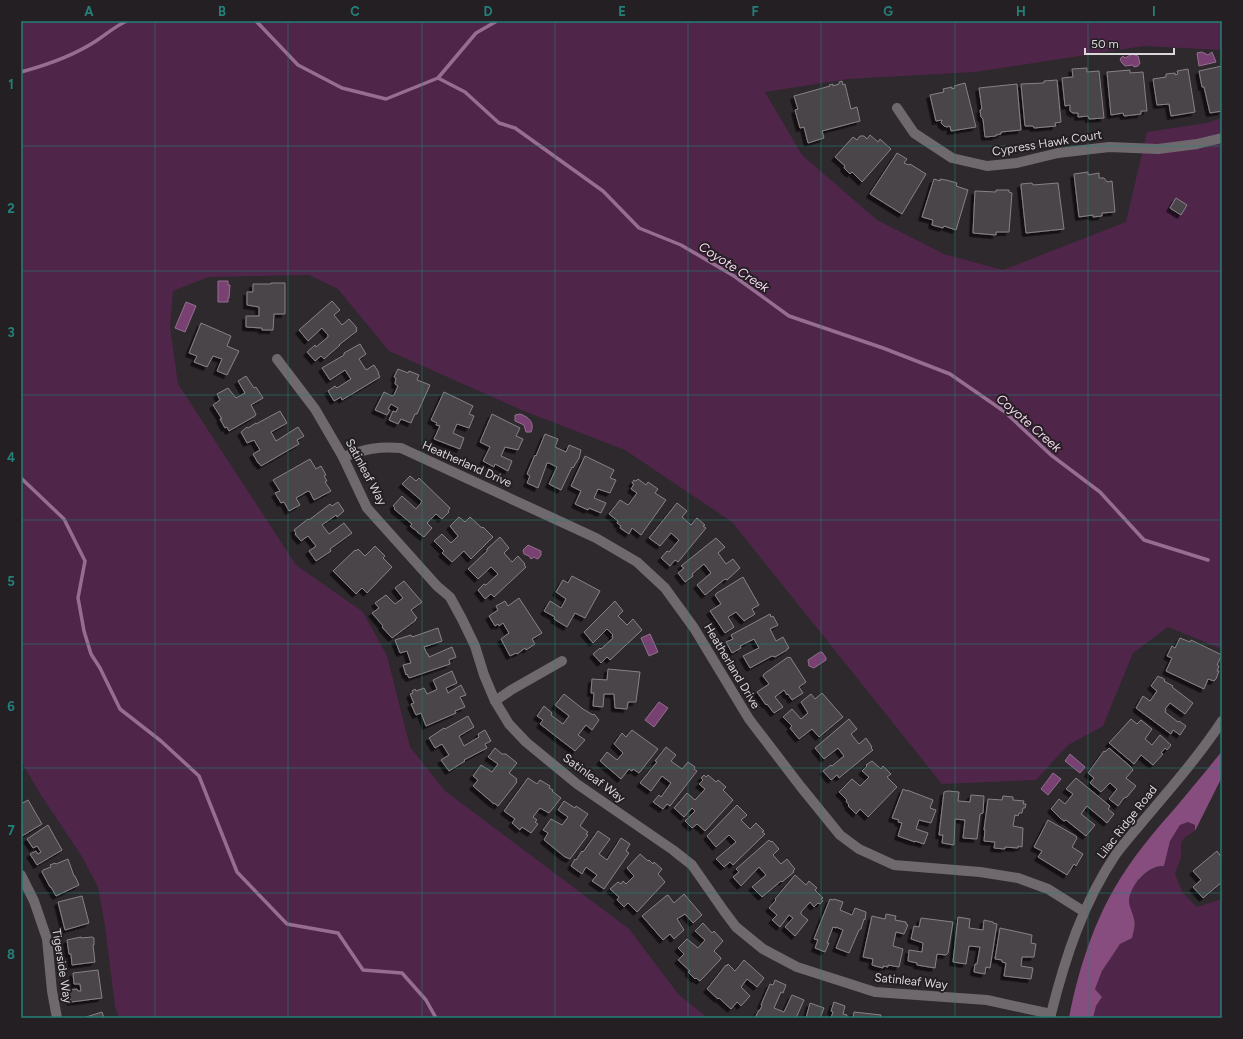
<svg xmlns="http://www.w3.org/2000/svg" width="1243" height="1039" font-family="Figtree,sans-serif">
	<defs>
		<filter id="shadow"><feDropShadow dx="-3.5" dy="3.5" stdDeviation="0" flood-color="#0009"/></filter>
	</defs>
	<rect width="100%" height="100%" fill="#2e292d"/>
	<g fill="#50254a">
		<polygon points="21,21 1222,21 1222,50 1144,46 975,72 848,79 765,92 802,155 877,220 944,254 1003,270 1126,222 1147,132 1207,123 1222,118 1222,649 1168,627 1133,653 1103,726 1068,745 1036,780 942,784 732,522 625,450 524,411 389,351 338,289 309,275 208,277 173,291 170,327 178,384 296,565 363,612 387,656 410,747 445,791 629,929 679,995 708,1018 119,1018 115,1006 105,926 98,887 81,855 39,792 21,761"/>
		<path d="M 1188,822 L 1195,825 L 1195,831 L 1184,838 L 1181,843 L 1181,857 L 1175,874 L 1183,893 L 1197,907 L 1222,899 L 1222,1018 L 1093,1018 L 1096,1006 L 1102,997 L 1095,989 C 1102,965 1119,945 1135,927 C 1135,918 1129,911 1129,902 C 1129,886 1148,866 1164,866 L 1170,841 L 1180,825 Z"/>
	</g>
	<path fill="#864d7e" d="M 1222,751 L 1222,777 L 1195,831 L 1195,825 L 1188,822 L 1180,825 L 1170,841 L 1164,866 C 1148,865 1130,885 1129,901 C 1129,907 1133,913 1134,919 C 1136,926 1133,932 1132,938 L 1120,944 L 1102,971 L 1095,989 L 1102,997 L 1096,1006 L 1093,1018 L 1069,1018 C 1077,975 1092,927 1114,889 C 1131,859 1153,833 1176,807 C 1191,789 1207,770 1222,751 Z"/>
	<g fill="#784171" stroke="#966e91">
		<polygon points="1202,52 1208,55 1212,52 1216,62 1199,66 1197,53"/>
		<polygon points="1132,54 1138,56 1140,63 1138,66 1134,67 1133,65 1125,66 1122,63 1120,59 1123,56 1125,58"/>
		<polygon points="218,281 228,281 228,285 230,285 229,298 228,298 228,302 218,302"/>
		<polygon points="186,302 196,306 185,332 175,328"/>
		<path d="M 520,414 C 529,417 535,423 531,432 L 526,432 L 524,425 L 515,421 L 515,415 Z"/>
		<polygon points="528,545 541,551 541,555 539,558 537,559 534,557 531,559 529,556 524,554 523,550"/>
		<polygon points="650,634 658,652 649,656 641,638"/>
		<polygon points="820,652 822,652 826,658 826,660 814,668 809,666 808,660"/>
		<polygon points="659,702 668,708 654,727 645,720"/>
		<polygon points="1070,754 1085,767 1080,773 1065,761"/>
		<polygon points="1053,773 1061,779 1048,795 1041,789"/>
	</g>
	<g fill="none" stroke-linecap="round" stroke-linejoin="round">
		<g stroke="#966e91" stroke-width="3.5">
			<polyline points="256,21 298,65 342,88 386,99 438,78 476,33 497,21"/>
			<path d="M 21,72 C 47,65 73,56 96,41 C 107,34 115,26 127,21"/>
			<polyline points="438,78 465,92 499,123 515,128 603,191 639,228 681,245 734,276 789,316 883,348 950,374 1005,412 1051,455 1100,492 1144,540 1208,560"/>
			<polyline points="21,478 64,519 85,561 78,598 84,631 91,654 100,668 120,709 161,741 199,776 237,872 287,924 338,933 363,970 402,973 426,1000 436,1018"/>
		</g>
	</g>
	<g fill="#4a4448" stroke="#888287" filter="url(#shadow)">
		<polygon points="1222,66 1222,111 1210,113 1204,87 1202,87 1199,71"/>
		<polygon points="1087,68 1087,72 1099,71 1104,118 1089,119 1088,116 1078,117 1078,113 1073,113 1070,111 1070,105 1065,106 1062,78 1073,77 1072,69"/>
		<polygon points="1188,69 1195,112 1171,116 1169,104 1157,105 1153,79 1166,77 1166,74 1175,73 1175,75 1178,74 1177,71"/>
		<polygon points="1130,70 1130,73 1143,72 1147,111 1141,111 1141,114 1124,116 1123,113 1111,115 1107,72"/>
		<polygon points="1057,80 1061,122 1055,123 1056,126 1034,128 1033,126 1025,126 1021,84 1044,83 1044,81"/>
		<polygon points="842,81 843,85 845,84 851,109 857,107 860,121 822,131 824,138 808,143 804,127 800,128 795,110 798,109 794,96 830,86 829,85 833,84 833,86 839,84 839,82"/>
		<polygon points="965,83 976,127 951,131 950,126 947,127 944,126 941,123 942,120 936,121 930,95 944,92 943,89 952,87 952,89 955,88 954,86"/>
		<polygon points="1017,84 1021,130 1001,132 1001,134 996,135 996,136 985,137 983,119 981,117 980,110 982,109 979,88"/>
		<polygon points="870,135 878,142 880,139 891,149 862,182 852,172 850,174 844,168 845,166 835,157 853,137 857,140 860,136 864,136 867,139"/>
		<polygon points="897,153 907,159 904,163 909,165 910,164 926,174 902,214 870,194"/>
		<polygon points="1088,172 1088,175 1099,173 1099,178 1104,178 1107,182 1112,181 1115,212 1102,213 1102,216 1093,217 1093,215 1079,217 1074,174"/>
		<polygon points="934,179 940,181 940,179 946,180 957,183 956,186 968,190 956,230 944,226 943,228 932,225 933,220 922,217"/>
		<polygon points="1032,183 1033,185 1058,183 1064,229 1026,233 1021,186 1021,184"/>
		<polygon points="996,190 1009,190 1009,192 1012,193 1009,232 996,232 996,235 973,233 975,191 996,192"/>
		<polygon points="1176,198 1187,205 1181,215 1170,208"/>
		<polygon points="271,283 285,283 285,314 274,314 273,330 262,330 262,328 246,327 246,316 259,316 259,307 247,305 247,292 253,292 253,284 271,284"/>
		<polygon points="332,301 340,310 334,315 342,325 349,319 357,328 356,330 357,331 339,345 340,345 324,359 321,356 315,361 307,352 315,345 316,347 328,337 328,335 322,328 308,341 299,330"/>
		<polygon points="201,323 231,336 227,346 239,351 227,375 217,371 222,359 213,356 207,367 194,362 197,356 189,353"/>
		<polygon points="360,344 366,354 359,359 366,370 374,365 379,373 378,373 380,377 342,400 341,397 334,401 328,391 335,386 337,388 351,379 345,370 330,380 322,368 344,355 344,353"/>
		<polygon points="398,369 408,373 409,371 419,375 417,380 430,385 417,414 415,414 411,423 401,419 398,424 389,420 393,411 396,412 398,408 391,404 388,409 390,410 387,415 375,410 384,392 392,396 394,395 398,386 395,384 396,378 394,377"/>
		<polygon points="246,376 254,388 256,387 263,398 251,405 256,414 255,416 229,431 227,427 225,428 220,419 222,419 213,405 220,400 217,394 228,388 236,398 245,393 238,381"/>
		<polygon points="444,392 473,406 469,414 474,416 469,428 457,424 453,433 464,438 460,449 434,439 440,426 436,425 437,423 431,420"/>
		<polygon points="280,411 287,423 271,432 276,441 298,427 304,436 297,440 299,444 261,466 259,463 258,463 253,454 260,450 254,440 247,443 241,432 247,427 248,428 256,423 256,424"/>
		<polygon points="492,414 520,428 516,436 523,439 518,450 505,447 501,456 512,461 508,471 495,464 494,467 483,461 490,447 480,442"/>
		<polygon points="545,434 558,439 555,447 566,452 569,445 581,450 579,458 573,468 572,467 561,490 549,484 557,467 549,463 547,463 538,488 527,483 530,476 527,474 535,455 536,456"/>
		<polygon points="585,456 614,470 610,478 616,480 610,493 598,489 594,498 606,503 601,513 589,508 588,510 575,504 581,491 571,486"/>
		<polygon points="310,459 316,469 321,466 326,475 324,476 327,481 325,482 331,491 314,500 310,492 308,491 296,498 300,505 289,511 284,502 281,503 275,493 280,491 273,480"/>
		<polygon points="410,476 416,481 419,478 450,508 448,511 449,512 442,519 436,514 427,523 432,528 424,537 417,532 418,532 410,526 412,524 394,509 395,508 393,506 402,496 416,509 421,503 422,501 402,484"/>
		<polygon points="638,479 646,485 648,482 658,489 655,493 666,500 641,535 632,528 629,534 620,528 621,526 617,523 618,521 609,514 620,500 628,505 629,504 637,493 631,489 634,484 632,483 634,480 636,481"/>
		<polygon points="338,502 344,511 337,517 336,515 322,525 329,534 344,523 352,533 330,549 331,551 316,561 309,551 316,546 308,536 301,541 295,534 296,533 294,530 308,519 309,520 330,504 332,506"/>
		<polygon points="677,503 687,511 682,517 691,525 697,518 705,525 703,526 706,528 678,562 675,560 670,566 661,558 667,551 669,552 679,540 671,533 660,546 649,538"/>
		<polygon points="459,517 465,522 470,517 482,528 483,527 493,537 471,559 464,551 452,562 442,553 444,551 434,541 442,534 451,543 458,536 450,526"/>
		<polygon points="500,537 509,548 504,553 512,562 518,556 525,564 524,565 526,567 494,597 491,594 485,599 478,590 484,584 486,585 498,574 491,567 478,579 468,569 487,551 487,549"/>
		<polygon points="716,538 725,547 718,553 726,564 733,559 740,568 727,580 725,579 705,595 697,585 711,573 704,564 692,574 693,576 685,582 678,573 684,568 681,566"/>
		<polygon points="375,546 385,556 383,558 392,567 367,593 362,588 356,594 333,571 355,550 356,551 358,549 365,556"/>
		<polygon points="572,576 600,591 585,618 575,613 567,627 554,619 555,617 544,611 550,601 561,608 566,599 556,592 563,580 568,583"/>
		<polygon points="743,577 759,605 752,609 755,614 744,621 736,612 728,617 734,627 725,633 710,611 721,604 715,595 717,593"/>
		<polygon points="404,581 422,602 411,610 417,618 415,619 416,620 392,638 382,627 383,626 372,613 379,608 375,603 386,595 395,604 403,598 395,588"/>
		<polygon points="519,598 542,633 532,639 535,644 526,650 525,648 517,654 516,653 510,656 501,639 509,633 503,623 499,626 498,624 495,626 489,616 498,610 496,606 505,601 508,606"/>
		<polygon points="615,601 623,611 618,616 627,625 633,619 642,630 610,660 607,657 601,663 593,654 600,648 601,649 613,638 612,636 613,635 607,629 593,643 584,632"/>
		<polygon points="770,614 771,617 773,616 778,625 770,629 776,641 783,637 789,648 787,649 787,650 775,657 772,656 750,668 743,656 759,648 754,639 740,646 741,648 732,653 726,642 733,639 731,635"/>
		<polygon points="438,628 442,641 424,647 427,654 428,654 429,657 452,647 456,657 449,660 450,664 409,678 407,674 406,675 403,665 411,663 407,651 400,653 395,640 411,635 412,637"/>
		<polygon points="1180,638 1190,642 1191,640 1222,655 1217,665 1219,666 1217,671 1219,671 1216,679 1214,681 1208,679 1204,689 1166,671 1172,658 1167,656 1172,646 1175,648"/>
		<polygon points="788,657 789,658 790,657 806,682 799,687 803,693 792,700 788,694 787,695 784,690 775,697 783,707 774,713 767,704 766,705 757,692 769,684 763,676 764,674"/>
		<polygon points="608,669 640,672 636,702 628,702 627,709 615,708 614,694 604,694 603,707 593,706 594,693 591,693 592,679 607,680"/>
		<polygon points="452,671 457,683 446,688 448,693 461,685 466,695 460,697 465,707 455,711 456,713 426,726 421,713 416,715 411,704 414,703 410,694 413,693 412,691 415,689 416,691 424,688 427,694 436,690 437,689 433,680"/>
		<polygon points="1158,676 1161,678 1161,677 1165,680 1164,681 1173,686 1172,687 1193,703 1185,714 1170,703 1165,709 1166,710 1165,712 1178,722 1179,721 1186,726 1180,735 1173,730 1171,734 1136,708 1143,696 1150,701 1157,691 1151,686"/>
		<polygon points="822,693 843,717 819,737 812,729 799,739 790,728 792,726 783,717 792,709 801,719 808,713 801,702 811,694 815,699"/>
		<polygon points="564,694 583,709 593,715 594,714 599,720 592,730 586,725 578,735 585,740 575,751 540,724 543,720 537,716 544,706 552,713 551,715 563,724 569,716 555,705"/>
		<polygon points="468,716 474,727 459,736 464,746 479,737 478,734 485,730 491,741 485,744 487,748 464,760 465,761 449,771 441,760 449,755 442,744 435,748 429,738 444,728 445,729"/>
		<polygon points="849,719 857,729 851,734 859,744 866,738 872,747 871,748 873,750 839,778 837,775 831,780 823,771 831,765 832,766 844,756 838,748 824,759 815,748"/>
		<polygon points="1131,719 1137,724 1141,720 1152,729 1145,739 1152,745 1160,735 1171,745 1167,750 1165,748 1161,753 1163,754 1153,765 1141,755 1134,764 1109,743"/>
		<polygon points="632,730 658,749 639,773 633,769 632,771 629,769 621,779 600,761 607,752 617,760 623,753 614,744 622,733 626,737"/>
		<polygon points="666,747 676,755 671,761 682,769 688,762 695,767 694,769 697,771 670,806 667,804 663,809 653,802 659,795 661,797 671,783 662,776 651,791 640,783 657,762 655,761"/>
		<polygon points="495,748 502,754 506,754 517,763 509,773 517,779 516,781 517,782 498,806 494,803 494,804 473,786 478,780 473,776 481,765 492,772 498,764 488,757"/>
		<polygon points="1109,748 1131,767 1133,770 1126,778 1136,786 1127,797 1124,798 1118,806 1109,799 1117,789 1110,783 1101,792 1090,783 1094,778 1088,773 1104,751 1105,752"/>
		<polygon points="872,761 881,769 883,766 891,774 887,777 897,787 868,817 860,809 856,814 848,806 849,805 846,801 847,800 839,792 852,779 860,786 869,777 862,771 867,766 866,765"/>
		<polygon points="704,775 706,777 708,775 716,782 718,780 726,787 723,790 733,800 705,831 697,824 692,828 685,821 695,811 692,808 684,817 674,808 687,793 695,800 696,799 705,789 699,784 703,780 701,778"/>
		<polygon points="528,778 537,784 540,780 550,786 549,788 553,790 552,791 561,798 549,813 540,808 533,817 537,820 535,822 538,824 531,833 522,827 520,830 512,823 515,819 504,811"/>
		<polygon points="1076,778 1110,806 1108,809 1114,814 1107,823 1087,806 1081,814 1095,825 1086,836 1066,820 1064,821 1060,818 1051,809 1059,799 1065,804 1073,794 1066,789"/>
		<polygon points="903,789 907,791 907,790 933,800 930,808 936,810 931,823 919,820 916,829 928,833 924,844 915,841 915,842 898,836 902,823 898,822 899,820 892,818"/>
		<polygon points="948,791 959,792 958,801 970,802 971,795 984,796 983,813 980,814 977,839 963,838 965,820 955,819 954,845 942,843 943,835 939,835 944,792"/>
		<polygon points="1003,796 1013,797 1013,800 1024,801 1023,804 1026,804 1025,808 1023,808 1022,813 1019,813 1018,816 1015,815 1013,826 1023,828 1022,847 1018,846 1018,848 1005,847 1005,849 994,848 995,842 984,841 985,830 984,830 988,799 1002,800"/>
		<polygon points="28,800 42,824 22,836 21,804"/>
		<polygon points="564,801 575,808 576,806 588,814 580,826 588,832 586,834 588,835 570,859 565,857 544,840 548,833 543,830 551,819 562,825 568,817 558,810"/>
		<polygon points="737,805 747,815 741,820 750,829 756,823 764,831 762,832 765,834 733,865 730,862 724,867 716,859 736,842 729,835 716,847 707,836"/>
		<polygon points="1048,820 1076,836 1077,838 1072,847 1083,854 1076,866 1074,864 1067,875 1038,857 1042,851 1034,847"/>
		<polygon points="48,825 62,850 37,865 30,854 36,851 38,854 41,852 37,846 33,848 27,839"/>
		<polygon points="598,831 610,839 599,854 607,860 621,838 630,844 626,851 629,853 604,889 592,881 597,875 586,867 582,874 571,866 575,859 576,860 582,851 583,852"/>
		<polygon points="769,840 771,842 772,841 779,849 773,855 781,864 787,859 795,869 793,871 794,872 782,882 781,881 762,897 752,887 766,875 759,867 741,886 733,877 739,872 736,869"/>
		<polygon points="1217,851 1222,858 1222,882 1203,898 1193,887 1201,880 1193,871"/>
		<polygon points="640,854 648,861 649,860 653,864 654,862 662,869 658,874 665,882 637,912 628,903 624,907 617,900 619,897 610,889 618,882 621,884 623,881 626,884 634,876 627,868"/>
		<polygon points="68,859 74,876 75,876 79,885 56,896 51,887 50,887 42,872 43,870 51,867 50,865 55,863 56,864"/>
		<polygon points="795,875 806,885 809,881 817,888 815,890 823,898 821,899 823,901 820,904 818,903 814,907 810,902 801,912 801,914 808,920 795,936 785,927 793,918 789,915 780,927 772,920 777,915 769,908 776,900 775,899"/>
		<polygon points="684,894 702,915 693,923 685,914 677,919 684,930 674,939 670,934 663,940 642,916 666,896 668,895 674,903"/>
		<polygon points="82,896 89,923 65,930 58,902"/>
		<polygon points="830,899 833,900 834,899 843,902 840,910 852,915 855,908 866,912 865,920 864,919 861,929 859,930 849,953 836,948 843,930 836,927 836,928 833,927 827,943 829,943 825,952 815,948 818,940 814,939"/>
		<polygon points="886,914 896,916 895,920 906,922 906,924 908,925 904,934 896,932 893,946 903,949 899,967 888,965 888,967 883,966 883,968 875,966 872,965 873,959 863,957 872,916 885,919"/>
		<polygon points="958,917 970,919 969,928 983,930 984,920 993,922 993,923 997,924 990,968 986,967 985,974 974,972 975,964 977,964 980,947 969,946 966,964 953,962"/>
		<polygon points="921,918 953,922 948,953 946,955 937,954 935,968 917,965 917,963 908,961 909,950 922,952 923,943 911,939 914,926 919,927"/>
		<polygon points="703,923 712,933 714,931 723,941 714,951 721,958 720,960 700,981 696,978 695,979 688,972 690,971 678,960 684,954 678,948 687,939 698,948 705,940 695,931"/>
		<polygon points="1000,928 1032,935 1031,943 1036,944 1034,957 1022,957 1021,966 1033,968 1031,979 1004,976 1006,963 1002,962 1002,960 995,959"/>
		<polygon points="81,937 81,938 92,937 94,938 94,945 93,945 95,962 72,965 71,954 69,954 67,940"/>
		<polygon points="744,960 764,978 757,987 747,979 741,987 750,996 741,1006 737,1002 731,1009 719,998 718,999 707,989 726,965 727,966 728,964 735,971"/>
		<polygon points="98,970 102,998 71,1002 69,990 77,989 78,991 81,991 80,984 74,984 73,973"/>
		<polygon points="775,980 786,985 783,993 781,992 774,1008 784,1012 792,995 804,1000 796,1018 755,1018 759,1010 760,1010 762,1006 761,1005 770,984 773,985"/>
		<polygon points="834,1002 845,1006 843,1014 847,1015 846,1018 831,1018 833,1012 831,1011"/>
		<polygon points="810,1003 824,1008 820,1018 806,1018"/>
		<polygon points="102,1012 104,1018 83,1018"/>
		<polygon points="854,1012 881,1015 880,1018 853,1018"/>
	</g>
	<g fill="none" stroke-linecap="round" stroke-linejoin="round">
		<g stroke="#6f696e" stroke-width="10">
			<polyline points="897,108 914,133 952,158 987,166 1017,163 1058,153 1109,147 1158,149 1197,144 1222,138"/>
			<polyline points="277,359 315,409 343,457 367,508 437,586 450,597 462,619 475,646 484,675 495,701 509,724 526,742 577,784 673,850 692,865 724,911 736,927 763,949 797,967 875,992 987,1000 1051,1014"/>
			<path d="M 343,457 C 365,449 379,446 401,448 L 596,538 L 637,562 L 665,588 L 694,628 L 749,719 L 801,787 L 840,835 L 859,849 L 894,865 L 980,872 L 1018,878 L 1048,889 L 1083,911"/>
			<polyline points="495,701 511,690 562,661"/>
			<polyline points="21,875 34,901 47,939 52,991 57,1018"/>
			<path d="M 1051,1018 L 1051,1014 C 1065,958 1083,903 1116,854 C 1124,843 1134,832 1143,821 C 1170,789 1199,756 1222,721"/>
		</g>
	</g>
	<path fill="none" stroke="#238079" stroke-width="1" stroke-opacity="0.55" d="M 155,21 L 155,1018M 288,21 L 288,1018M 422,21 L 422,1018M 555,21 L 555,1018M 688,21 L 688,1018M 821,21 L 821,1018M 955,21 L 955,1018M 1088,21 L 1088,1018M 21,146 L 1222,146M 21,271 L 1222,271M 21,395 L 1222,395M 21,520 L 1222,520M 21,644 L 1222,644M 21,768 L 1222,768M 21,893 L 1222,893"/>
	<g text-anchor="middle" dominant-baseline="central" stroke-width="4" stroke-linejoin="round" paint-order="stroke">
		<g font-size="12" fill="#dbd8db" stroke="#241f23">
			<text transform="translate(1047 143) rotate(-9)">Cypress Hawk Court</text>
			<text transform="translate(467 464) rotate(24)">Heatherland Drive</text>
			<text transform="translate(366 472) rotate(62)">Satinleaf Way</text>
			<text transform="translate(732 666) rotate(59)">Heatherland Drive</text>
			<text transform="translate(594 778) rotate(36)">Satinleaf Way</text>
			<text transform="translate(1127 822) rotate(-52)">Lilac Ridge Road</text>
			<text transform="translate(62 966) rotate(81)">Tigerside Way</text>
			<text transform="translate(911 981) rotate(6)">Satinleaf Way</text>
		</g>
		<g font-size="13" font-style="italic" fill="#f9d6f2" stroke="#241f23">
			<text transform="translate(734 267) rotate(33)">Coyote Creek</text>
			<text transform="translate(1029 423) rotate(41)">Coyote Creek</text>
		</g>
	</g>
	<rect width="1243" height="1039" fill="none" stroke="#241f23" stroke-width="44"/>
	<path d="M1085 48v6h89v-6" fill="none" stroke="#dbd8db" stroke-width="2"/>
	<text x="1091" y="48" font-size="12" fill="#dbd8db" stroke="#241f23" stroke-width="3" paint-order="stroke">50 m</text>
	<rect x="22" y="22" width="1199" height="995" fill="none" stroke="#238079" stroke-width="1.5"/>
	<g font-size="13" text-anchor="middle" font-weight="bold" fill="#238079">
		<text x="89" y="16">A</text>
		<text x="222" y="16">B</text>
		<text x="355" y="16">C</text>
		<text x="488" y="16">D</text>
		<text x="622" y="16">E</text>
		<text x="755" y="16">F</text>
		<text x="888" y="16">G</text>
		<text x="1021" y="16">H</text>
		<text x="1154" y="16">I</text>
		<text x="11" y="89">1</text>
		<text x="11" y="213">2</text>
		<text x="11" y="337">3</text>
		<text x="11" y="462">4</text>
		<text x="11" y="586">5</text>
		<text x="11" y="711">6</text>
		<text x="11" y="835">7</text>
		<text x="11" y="959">8</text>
	</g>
</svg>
